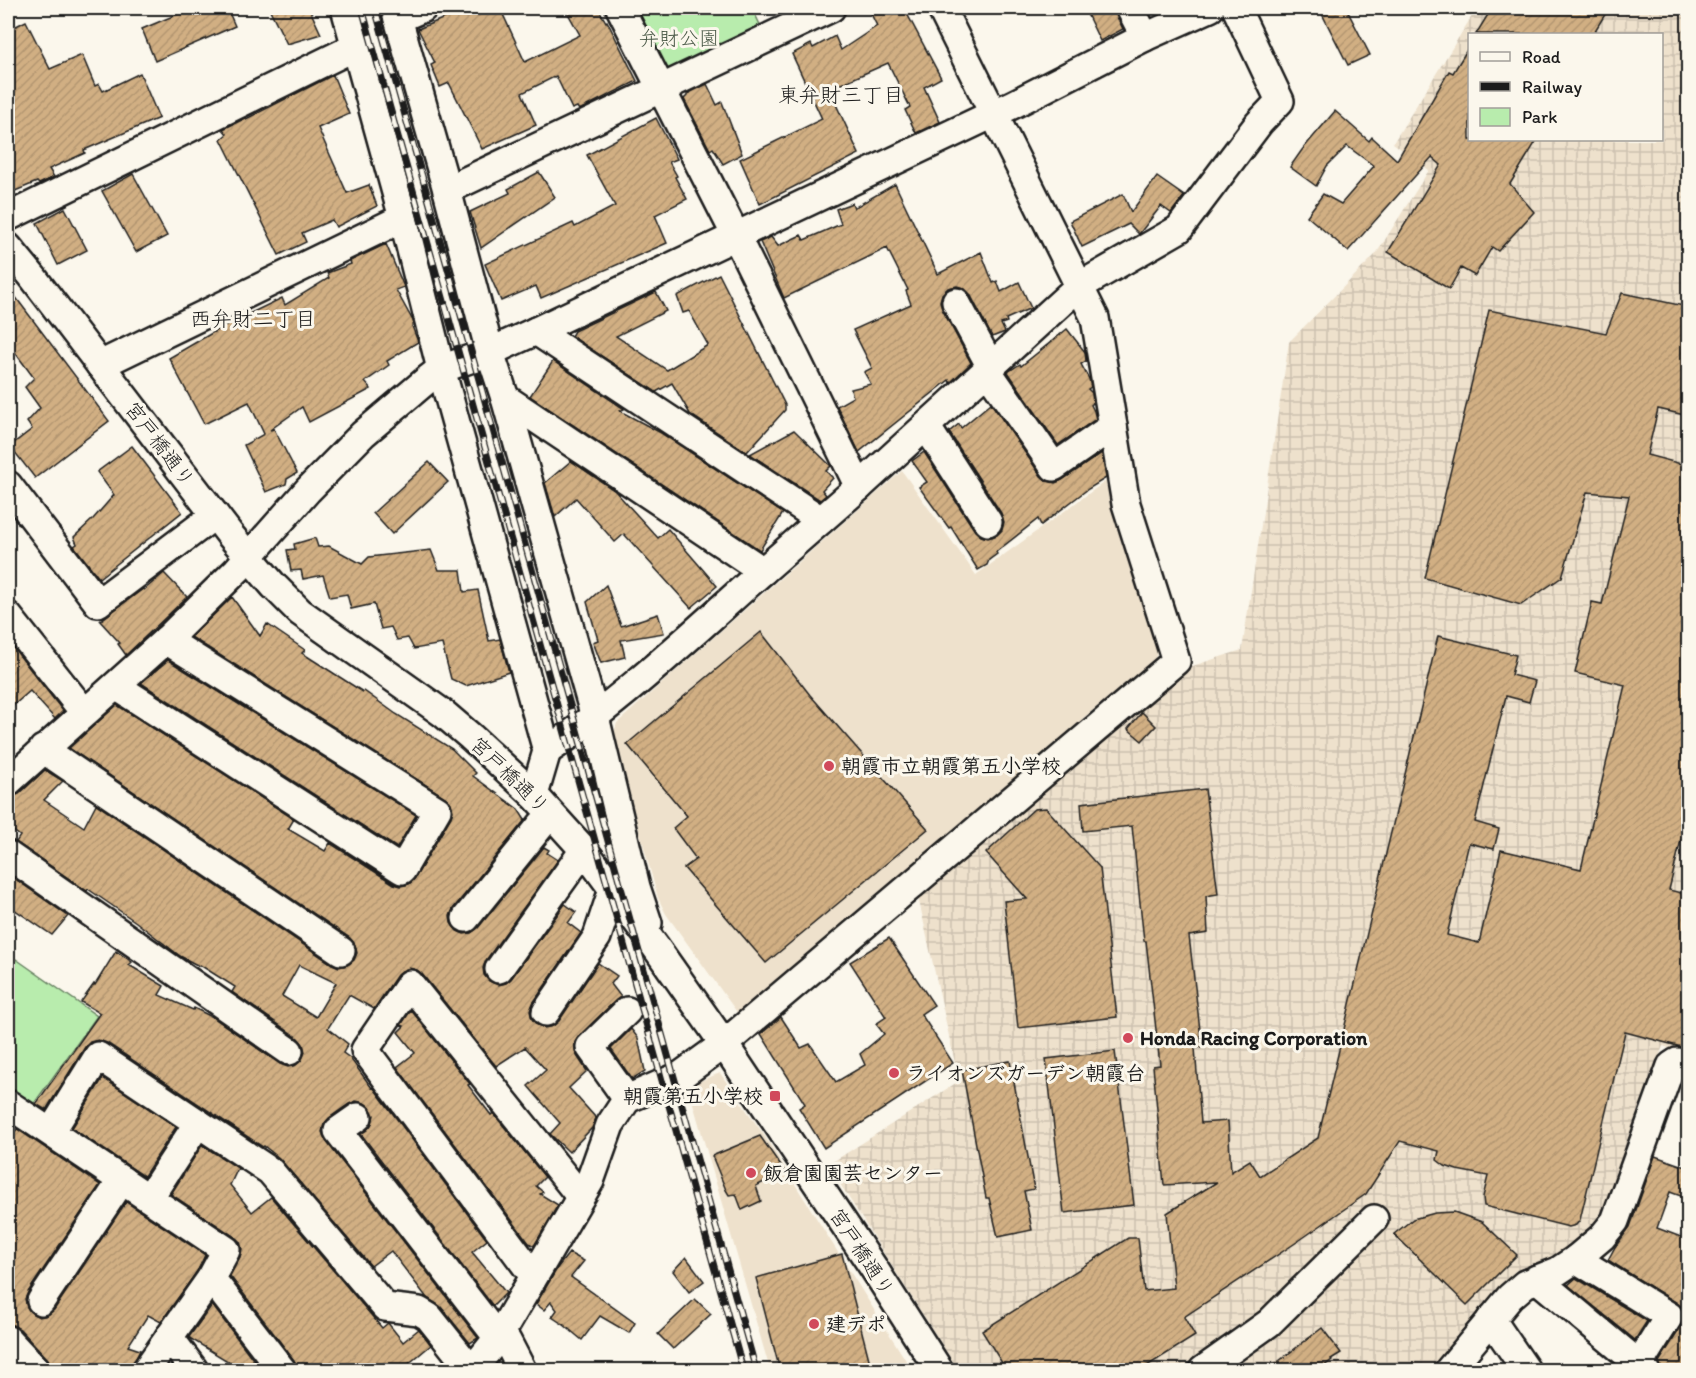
<svg xmlns="http://www.w3.org/2000/svg" width="1696" height="1378" font-family="Itim,'Klee One',sans-serif">
	<defs>
		<pattern id="industrial-grid" width="8" height="8" patternUnits="userSpaceOnUse" patternTransform="scale(1.5)"><rect width="8" height="8" fill="#eee1cc"/><path d="M0 4h8M4 0v8" fill="none" stroke="#ccc0af"/></pattern>
		<pattern id="building-hatch" width="6" height="6" patternUnits="userSpaceOnUse" patternTransform="scale(1.5)"><rect width="6" height="6" fill="#d1af83"/><path d="M-1 1l2-2M0 6l6-6M5 7l2-2" fill="none" stroke="#b39671"/></pattern>
	</defs>
	<rect width="100%" height="100%" fill="#fbf7ec"/>
	<filter id="ink" filterUnits="userSpaceOnUse"><feTurbulence type="fractalNoise" baseFrequency=".0167" numOctaves="2"/><feDisplacementMap in="SourceGraphic" scale="12" xChannelSelector="R" yChannelSelector="G"/><feConvolveMatrix kernelMatrix="1 2 1 2 8 2 1 2 1" color-interpolation-filters="sRGB"/></filter>
	<g filter="url(#ink)">
		<g fill="#eee1cc">
			<polygon points="902,471 976,575 1106,481 1159,648 1153,663 1082,719 1086,726 739,1015 666,914 658,898 613,736 617,723"/>
			<polygon points="720,1073 764,1135 912,1370 770,1370 688,1086"/>
		</g>
		<path fill="url(#industrial-grid)" fill-rule="evenodd" d="M 1477,8 L 1688,8 L 1688,1054 L 1663,1046 L 1606,1204 L 1597,1220 L 1567,1253 L 1515,1271 L 1434,1370 L 958,1370 L 828,1165 L 959,1081 L 917,892 L 1180,670 L 1242,650 L 1289,342 L 1376,254 L 1429,170 L 1393,143 ZM 1470,34 L 1662,34 L 1662,140 L 1470,140 Z"/>
		<g fill="#b8ecad" stroke="#6a8464" stroke-width="1.5">
			<polygon points="627,8 752,8 763,31 664,80"/>
			<polygon points="16,959 97,1016 25,1116 8,1104 8,971"/>
		</g>
		<g fill="url(#building-hatch)" stroke="#1c1c1c" stroke-width="1.5" fill-rule="evenodd">
			<polygon points="192,8 227,8 235,26 155,61 142,29"/>
			<polygon points="269,8 309,8 321,34 287,44"/>
			<polygon points="469,8 500,8 525,62 580,35 565,8 598,8 606,22 607,21 637,81 579,110 577,107 572,109 556,76 522,93 536,125 482,149 449,83 440,87 431,65 435,63 418,29"/>
			<polygon points="868,8 904,8 941,78 924,87 940,122 916,133 905,110 910,107 888,63 832,88 837,99 834,100 859,154 760,204 740,159 822,119 792,54 811,44 813,48 835,36 841,50 877,26"/>
			<polygon points="1096,8 1114,8 1116,15 1123,29 1100,41 1086,12"/>
			<polygon points="1319,8 1346,8 1370,55 1348,65"/>
			<polygon points="1492,8 1609,8 1593,34 1476,34"/>
			<polygon points="26,21 50,69 82,55 95,86 99,84 103,91 140,73 159,118 84,150 85,153 49,169 54,177 39,184 37,182 8,194 8,30"/>
			<polygon points="1470,45 1470,140 1537,140 1510,184 1534,212 1498,251 1492,247 1475,276 1461,268 1449,289 1388,252 1441,165 1432,157 1348,251 1307,216 1323,194 1341,204 1374,166 1347,146 1327,166 1316,186 1290,167 1302,150 1335,111 1369,141 1372,137 1397,160 1449,71 1453,73"/>
			<polygon points="333,75 349,114 318,128 347,193 369,185 377,206 336,227 332,220 302,233 306,242 279,255 221,139 227,134 223,129 246,118 246,119"/>
			<polygon points="707,84 717,105 722,102 742,154 723,164 713,148 710,150 684,99 687,96 687,94"/>
			<polygon points="656,118 677,159 669,162 677,176 675,177 687,199 655,215 667,243 541,298 536,286 501,301 485,264 573,223 575,227 615,206 587,155"/>
			<polygon points="539,172 555,197 481,248 470,212 510,193 508,189"/>
			<polygon points="133,174 167,236 136,252 102,191"/>
			<polygon points="1157,177 1184,196 1171,213 1161,206 1139,234 1129,224 1082,247 1070,221 1123,194 1131,212"/>
			<polygon points="895,184 938,274 981,252 993,283 997,281 1001,292 1019,282 1031,308 1006,319 1007,322 1001,324 1005,332 992,337 970,294 964,288 957,286 948,288 942,294 940,301 942,309 971,363 950,383 949,380 859,452 837,406 853,397 851,389 871,384 864,372 872,368 853,330 911,304 906,291 908,290 887,248 784,298 760,242 771,237 778,246 801,235 804,240 841,224 836,209 852,203 854,208"/>
			<polygon points="65,208 87,250 58,265 37,223"/>
			<polygon points="386,244 404,287 396,290 413,321 414,324 412,326 418,342 387,361 389,365 365,382 371,389 309,422 302,407 270,430 274,429 297,473 287,479 286,484 266,492 244,445 264,434 249,402 204,424 169,358 224,326 282,298 285,305 329,278 327,273 351,264 350,261"/>
			<polygon points="719,274 785,405 785,410 747,452 690,414 672,383 656,392 571,336 574,331 656,292 666,311 616,336 667,370 708,345 689,311 683,313 677,296"/>
			<polygon points="8,287 109,421 35,478 10,446 32,429 27,422 40,408 25,387 34,378 8,343"/>
			<polygon points="1622,293 1689,307 1689,416 1658,409 1647,455 1689,466 1689,841 1681,840 1669,890 1689,895 1689,1049 1625,1032 1580,1220 1576,1225 1569,1227 1484,1206 1483,1197 1488,1176 1457,1170 1445,1166 1437,1160 1439,1151 1400,1141 1366,1194 1297,1242 1184,1317 1195,1336 1139,1371 1007,1371 982,1331 1128,1238 1138,1238 1144,1291 1174,1288 1167,1213 1217,1182 1164,1185 1153,1066 1160,1065 1146,941 1144,941 1132,826 1083,831 1081,803 1205,789 1218,894 1206,896 1208,933 1189,936 1202,1047 1195,1048 1201,1123 1228,1121 1231,1172 1250,1160 1260,1176 1318,1138 1438,636 1516,655 1511,675 1535,681 1529,702 1506,696 1475,822 1499,829 1494,849 1469,843 1447,935 1479,943 1501,850 1581,869 1625,685 1575,673 1592,602 1602,604 1629,496 1587,492 1562,577 1521,605 1425,578 1489,310 1606,333"/>
			<polygon points="1067,329 1085,352 1086,361 1081,364 1089,379 1091,387 1088,389 1092,393 1093,403 1091,405 1094,411 1096,419 1058,445 1008,372 1020,364 1021,366"/>
			<polygon points="553,361 624,409 620,411 661,433 783,513 760,550 530,396"/>
			<polygon points="991,403 1041,476 1047,481 1055,483 1062,480 1102,453 1106,478 1088,489 1041,525 1038,519 996,552 997,554 989,560 987,565 978,570 951,527 949,528 919,487 927,482 912,461 924,452 975,531 981,536 988,538 997,535 1002,530 1004,522 1001,513 949,432 959,424 961,428"/>
			<polygon points="794,430 831,466 826,471 833,478 822,490 826,495 820,500 750,454"/>
			<polygon points="132,446 182,512 99,578 74,546 77,544 74,537 93,519 114,495 97,472"/>
			<polygon points="571,461 615,491 658,538 668,529 717,586 691,608 624,534 615,542 576,498 555,517 545,483"/>
			<polygon points="429,462 448,482 392,534 373,513"/>
			<polygon points="315,538 318,547 329,546 362,564 369,557 431,550 439,570 461,570 464,592 478,590 489,641 500,639 509,672 466,686 451,679 442,644 414,649 408,638 397,640 391,627 381,629 374,604 351,609 347,594 330,597 323,575 303,579 301,570 291,571 287,550 295,549 294,544"/>
			<polygon points="164,573 187,597 126,655 118,644 120,643 100,621 143,589 144,590"/>
			<polygon points="606,585 621,626 658,614 664,633 621,640 625,657 601,663 593,642 598,640 587,602"/>
			<path d="M 232,597 L 260,636 L 267,624 L 305,650 L 302,653 L 363,692 L 364,691 L 396,714 L 452,749 L 476,773 L 473,776 L 518,809 L 525,820 L 453,909 L 450,916 L 451,923 L 457,931 L 464,934 L 471,933 L 478,928 L 544,847 L 549,850 L 547,853 L 558,860 L 486,960 L 483,968 L 484,975 L 489,981 L 498,985 L 506,983 L 511,979 L 565,904 L 576,912 L 568,923 L 581,933 L 533,1003 L 530,1011 L 532,1019 L 537,1025 L 544,1028 L 553,1026 L 559,1021 L 598,963 L 617,976 L 611,984 L 621,997 L 616,1000 L 579,1036 L 575,1042 L 575,1050 L 577,1056 L 587,1071 L 569,1088 L 596,1118 L 592,1128 L 569,1152 L 550,1134 L 560,1123 L 528,1086 L 546,1070 L 525,1047 L 496,1066 L 422,974 L 417,970 L 409,968 L 402,971 L 397,975 L 374,1009 L 349,995 L 328,1028 L 348,1044 L 343,1053 L 350,1058 L 372,1088 L 373,1087 L 487,1240 L 472,1252 L 506,1293 L 493,1306 L 361,1134 L 367,1130 L 372,1123 L 374,1115 L 370,1108 L 364,1103 L 356,1101 L 349,1104 L 329,1118 L 324,1124 L 322,1132 L 326,1141 L 478,1338 L 470,1343 L 441,1307 L 427,1298 L 391,1251 L 371,1266 L 279,1158 L 264,1146 L 263,1147 L 107,1043 L 98,1040 L 90,1042 L 85,1047 L 46,1110 L 36,1104 L 100,1013 L 81,1002 L 94,984 L 95,985 L 116,951 L 132,962 L 129,965 L 164,986 L 159,995 L 193,1010 L 194,1008 L 214,1018 L 280,1064 L 288,1067 L 296,1065 L 302,1059 L 305,1052 L 303,1044 L 298,1038 L 232,992 L 235,987 L 200,965 L 199,966 L 180,956 L 136,922 L 88,889 L 87,891 L 16,842 L 20,836 L 8,827 L 8,802 L 11,797 L 19,794 L 45,770 L 63,781 L 44,800 L 84,827 L 96,804 L 332,964 L 339,967 L 347,965 L 354,960 L 357,953 L 355,945 L 350,938 L 69,748 L 117,705 L 294,819 L 288,829 L 325,851 L 330,843 L 394,884 L 401,886 L 409,884 L 415,878 L 451,817 L 453,811 L 451,803 L 445,797 L 191,637 ZM 299,965 L 336,983 L 316,1017 L 282,996 Z"/>
			<polygon points="761,632 810,695 928,829 766,963 684,868 696,859 673,828 687,816 627,744"/>
			<polygon points="8,641 63,711 55,719 30,691 8,710"/>
			<polygon points="168,660 416,815 397,848 141,683"/>
			<polygon points="1142,712 1156,726 1142,741 1128,729"/>
			<polygon points="1046,808 1100,868 1117,1017 1018,1028 1004,901 1027,899 986,853 1034,809"/>
			<polygon points="8,874 68,916 52,935 8,905"/>
			<polygon points="889,938 934,1005 921,1014 953,1063 824,1148 799,1108 805,1104 761,1034 781,1017 801,1048 810,1044 836,1082 865,1065 860,1054 884,1034 876,1024 886,1017 850,962"/>
			<polygon points="411,1010 470,1084 468,1085 491,1115 493,1113 545,1177 536,1186 543,1192 540,1194 558,1205 534,1246 529,1243 397,1067 415,1053 398,1032 404,1026 401,1025"/>
			<polygon points="631,1029 638,1038 645,1071 632,1079 611,1049"/>
			<polygon points="1115,1051 1134,1205 1064,1213 1046,1059"/>
			<polygon points="1010,1061 1034,1189 1024,1191 1032,1230 998,1237 989,1198 986,1198 962,1070"/>
			<polygon points="103,1078 176,1127 144,1176 72,1128"/>
			<polygon points="8,1128 14,1133 17,1129 100,1185 28,1292 25,1299 27,1307 33,1314 39,1317 47,1315 54,1310 126,1202 205,1255 198,1270 161,1322 148,1315 128,1346 140,1350 130,1371 51,1371 51,1366 48,1359 20,1329 13,1325 8,1325"/>
			<polygon points="760,1136 785,1172 756,1186 761,1201 742,1210 736,1194 729,1195 726,1190 712,1156"/>
			<polygon points="202,1145 238,1168 230,1185 252,1212 271,1197 382,1328 388,1323 403,1342 419,1329 431,1345 400,1371 297,1371 294,1360 230,1276 240,1257 242,1249 240,1242 235,1237 171,1194"/>
			<polygon points="1655,1156 1689,1168 1689,1199 1670,1192 1657,1228 1689,1240 1689,1248 1686,1255 1689,1256 1689,1371 1661,1371 1659,1362 1683,1324 1685,1316 1683,1308 1677,1303 1608,1260 1615,1247 1630,1227"/>
			<polygon points="1454,1212 1482,1222 1517,1255 1467,1305 1394,1234 1413,1219 1435,1213"/>
			<polygon points="569,1253 584,1261 571,1277 635,1323 629,1333 600,1316 582,1340 564,1325 552,1317 557,1310 551,1302 544,1310 536,1304 558,1267"/>
			<polygon points="842,1254 872,1371 780,1371 756,1278"/>
			<polygon points="686,1257 704,1281 689,1292 673,1271"/>
			<polygon points="1576,1278 1647,1321 1635,1340 1568,1285"/>
			<polygon points="695,1299 711,1314 673,1349 658,1334"/>
			<polygon points="212,1305 262,1371 244,1371 191,1339 189,1337"/>
			<polygon points="1322,1328 1341,1353 1331,1359 1332,1360 1318,1371 1266,1371"/>
		</g>
		<g fill="none" stroke-linecap="round" stroke-linejoin="round">
			<defs>
				<g id="minor">
					<polyline points="345,8 403,218 441,369 547,751 534,795"/>
					<polyline points="395,8 447,190 490,352 505,398 595,717 636,887 648,923"/>
					<polyline points="620,8 736,236 859,487 1078,287 1179,229 1259,123 1280,101 1236,8"/>
					<polyline points="1130,8 1145,37"/>
					<polyline points="398,19 423,8"/>
					<polyline points="447,190 831,8"/>
					<polyline points="8,217 357,46"/>
					<polyline points="8,247 32,276 231,536 274,586 300,612 444,714 471,737 534,795 584,850 655,946 724,1044 873,1267 939,1370"/>
					<polyline points="956,302 991,367"/>
					<polyline points="536,331 821,520"/>
					<polyline points="100,365 403,218"/>
					<polyline points="987,370 1054,467 1113,426"/>
					<polyline points="505,398 763,571 859,487"/>
					<polyline points="926,426 988,522"/>
					<polyline points="8,485 98,603 215,515"/>
					<polyline points="8,616 84,712"/>
					<polyline points="116,686 402,870 437,810 166,640"/>
					<polyline points="43,749 341,951"/>
					<path d="M 547,751 C 624,699 693,633 763,571"/>
					<polyline points="8,782 166,640 237,570 308,490 363,434 428,379 441,369 490,352 536,331 1012,105 1145,37 1210,8"/>
					<polyline points="8,855 289,1051"/>
					<polyline points="466,918 542,824 551,816"/>
					<polyline points="499,969 584,850"/>
					<polyline points="627,1011 590,1047 627,1099"/>
					<polyline points="546,1012 597,937 613,889"/>
					<polyline points="8,1104 226,1250 211,1278 146,1370"/>
					<polyline points="358,1117 338,1131 498,1338 507,1341 522,1370"/>
					<polyline points="198,1123 270,1171 385,1307 419,1311 429,1317 471,1370"/>
					<polyline points="51,1132 98,1056 198,1123 149,1198"/>
					<polyline points="1576,1259 1669,1316 1639,1364"/>
					<polyline points="533,1275 365,1050 410,984 580,1196"/>
					<polyline points="211,1278 282,1370"/>
					<polyline points="1537,1279 1646,1370"/>
					<polyline points="41,1301 122,1180"/>
					<polyline points="1491,1319 1526,1370"/>
					<polyline points="169,1337 194,1370"/>
					<polyline points="8,1340 36,1370"/>
					<polyline points="472,1370 498,1338 590,1181 610,1125 627,1099 680,1076 724,1044 1176,661 1126,504 1095,318 941,8"/>
					<polyline points="1203,1370 1269,1323 1374,1219"/>
					<polyline points="1449,1370 1510,1297 1525,1284 1558,1271 1576,1259 1602,1237 1615,1221 1671,1066 1677,1062 1688,1066"/>
				</g>
			</defs>
			<use href="#minor" stroke="#1c1c1c" stroke-width="32"/>
			<use href="#minor" stroke="#fbf7ec" stroke-width="27"/>
			<defs>
				<g id="rail">
					<polyline points="362,8 743,1370"/>
					<polyline points="375,8 756,1370"/>
				</g>
			</defs>
			<use href="#rail" stroke="#1c1c1c" stroke-width="7"/>
			<use href="#rail" stroke="#fbf7ec" stroke-width="4.5" stroke-dasharray="14" stroke-linecap="butt"/>
		</g>
	</g>
	<g fill="#d1495b" stroke="#fbf7ec" stroke-width="2">
		<circle cx="829" cy="766" r="6"/>
		<circle cx="1128" cy="1038" r="6"/>
		<circle cx="894" cy="1073" r="6"/>
		<rect x="769" y="1090" width="12" height="12" rx="3"/>
		<circle cx="751" cy="1173" r="6"/>
		<circle cx="814" cy="1324" r="6"/>
	</g>
	<g text-anchor="middle" dominant-baseline="central" stroke-width="6" stroke-linejoin="round" paint-order="stroke">
		<g font-size="20" fill="#4b5a48" stroke="#fbf7ec">
			<text x="679" y="38">弁財公園</text>
		</g>
		<g font-size="20" fill="#1c1c1c" stroke="#fbf7ec">
			<text transform="translate(160 444) rotate(53)">宮戸橋通り</text>
			<text transform="translate(510 775) rotate(44)">宮戸橋通り</text>
			<text transform="translate(862 1252) rotate(57)">宮戸橋通り</text>
		</g>
		<g font-size="20" font-weight="bold" fill="#1c1c1c" stroke="#fbf7ec" text-anchor="start">
			<text x="841" y="766">朝霞市立朝霞第五小学校</text>
			<text x="1140" y="1038">Honda Racing Corporation</text>
			<text x="906" y="1073">ライオンズガーデン朝霞台</text>
			<text x="763" y="1096" text-anchor="end">朝霞第五小学校</text>
			<text x="763" y="1173">飯倉園園芸センター</text>
			<text x="826" y="1324">建デポ</text>
		</g>
		<g font-size="21" fill="#1c1c1c" stroke="#fbf7ec">
			<text x="841" y="94">東弁財三丁目</text>
			<text x="253" y="318">西弁財二丁目</text>
		</g>
	</g>
	<rect width="1696" height="1378" fill="none" stroke="#fbf7ec" stroke-width="30"/>
	<rect x="15" y="15" width="1666" height="1348" fill="none" stroke="#1c1c1c" stroke-width="2" filter="url(#ink)"/>
	<rect x="1468" y="33" width="195" height="108" fill="#fbf7ec" stroke="#a29f99" stroke-width="1.5"/>
	<rect x="1480" y="52" width="30" height="9" fill="#fbf7ec" stroke="#a29f99" stroke-width="1.5"/>
	<text x="1522" y="63" font-size="18" fill="#1c1c1c">Road</text>
	<rect x="1480" y="82" width="30" height="9" fill="#1c1c1c" stroke="#a29f99" stroke-width="1.5"/>
	<text x="1522" y="93" font-size="18" fill="#1c1c1c">Railway</text>
	<rect x="1480" y="108" width="30" height="18" fill="#b8ecad" stroke="#a29f99" stroke-width="1.5"/>
	<text x="1522" y="123" font-size="18" fill="#1c1c1c">Park</text>
</svg>
